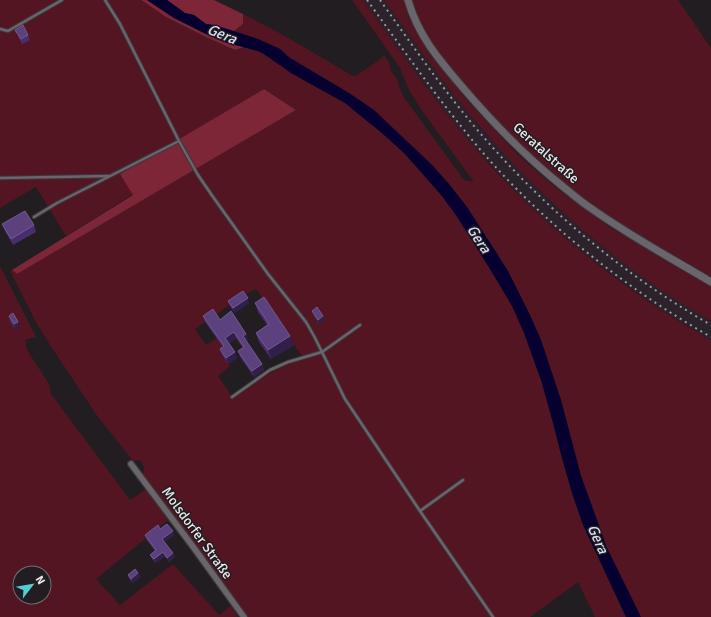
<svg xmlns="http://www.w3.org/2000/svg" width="711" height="617" font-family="Signika,sans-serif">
	<rect width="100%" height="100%" fill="#211d21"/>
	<polygon fill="#2b222c" points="363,0 384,0 443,81 463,106 482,130 528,179 553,204 585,232 614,256 701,315 711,321 711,340 664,312 604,269 574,245 542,217 515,191 469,141 449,117 412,68"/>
	<g fill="#541523" fill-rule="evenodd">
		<path d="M 0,0 L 141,0 L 166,17 L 208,38 L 235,50 L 244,47 L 258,51 L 277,62 L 291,73 L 345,103 L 383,134 L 405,154 L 442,196 L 458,218 L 477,248 L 512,306 L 525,333 L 542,383 L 553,423 L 562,458 L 572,493 L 583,525 L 626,617 L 595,617 L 578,582 L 530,617 L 248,617 L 143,475 L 144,467 L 140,460 L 133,461 L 98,417 L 50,345 L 37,324 L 10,271 L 12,270 L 17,274 L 296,110 L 264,89 L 121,174 L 133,194 L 66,236 L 36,187 L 0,208 ZM 256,289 L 304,359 L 289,364 L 272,372 L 233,398 L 218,376 L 230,366 L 222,356 L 227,353 L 217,338 L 206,345 L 195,329 L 244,295 Z"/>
		<path d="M 352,0 L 363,0 C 398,48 431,96 469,141 C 537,221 620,289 711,340 L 711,617 L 641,617 L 606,546 L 597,520 L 581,476 L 561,400 L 541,340 L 530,315 L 508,271 L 467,207 L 449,184 L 431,164 L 373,110 L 349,93 L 290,58 L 280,49 L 258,39 L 234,31 L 243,24 L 243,14 L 285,36 L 353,76 L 357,75 L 382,58 L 384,55 L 389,62 L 391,71 L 397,79 L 400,89 L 403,96 L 464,180 L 474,182 L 423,112 L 409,90 L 400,68 Z"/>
		<path d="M 384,0 L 404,0 L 407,13 L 417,34 L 430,55 L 472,106 L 519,156 L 543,177 L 567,196 L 609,227 L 711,287 L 711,321 C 625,272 547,205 483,130 C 447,89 416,44 384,0 Z"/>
		<path d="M 411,0 L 678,0 L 711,48 L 711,277 C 687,263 664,249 640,235 C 624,226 607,216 591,205 C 562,183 532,158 507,131 C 495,119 484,106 472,93 C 447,65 421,37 411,0 Z"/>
		<path d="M 0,266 L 36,337 L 25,340 L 27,350 L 49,384 L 51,394 L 130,500 L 146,489 L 168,520 L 96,579 L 120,605 L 173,564 L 219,615 L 231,606 L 238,617 L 0,617 ZM 20,573 L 44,573 L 44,597 L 20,597 Z"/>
	</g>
	<g fill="#7c2638">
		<polygon points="141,0 147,0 174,18 206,34 224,42 244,47 235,50 208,38 166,17"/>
		<polygon points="167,0 214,0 243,14 243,24 234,31 214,25 206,24 194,15 185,13"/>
		<polygon points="264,89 296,110 17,274 12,270 133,195 120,174"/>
	</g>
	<polygon fill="#05002f" points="147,0 167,0 185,13 194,15 206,24 214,25 258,39 280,49 290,58 349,93 374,110 431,164 449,184 467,207 508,271 530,315 541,340 561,400 581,476 597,520 606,546 641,617 626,617 583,525 572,493 562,458 553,423 542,383 524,333 512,306 495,277 458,218 442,196 405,154 383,134 345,103 291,73 264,54 258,51 224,42 206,34 174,18"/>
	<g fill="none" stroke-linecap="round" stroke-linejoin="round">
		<defs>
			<g id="service">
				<polyline points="105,0 120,24 179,141 198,175 211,194 268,274 306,322 314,336 322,352 345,399 420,511 493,617"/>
				<polyline points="0,29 8,31 62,0"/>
				<polyline points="0,178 109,176"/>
				<polyline points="34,217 57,203 179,141"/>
				<polyline points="232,397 270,370 288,362 322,352 360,325"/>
				<polyline points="420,511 463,480"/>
			</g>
			<polyline id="minor" points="131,464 194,548 244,617"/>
			<path id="tertiary" d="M 408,0 C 418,36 440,61 464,89 C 494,124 525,156 561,185 C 571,193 581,202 592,209 C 630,236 671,258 711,282"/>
		</defs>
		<use href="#service" stroke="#3c383c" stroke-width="4.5"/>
		<use href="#minor" stroke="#3c383c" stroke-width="8"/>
		<use href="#tertiary" stroke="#3c383c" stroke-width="9"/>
		<use href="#service" stroke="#6a656b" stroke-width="2.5"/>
		<use href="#minor" stroke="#6a656b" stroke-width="5.5"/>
		<use href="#tertiary" stroke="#6a656b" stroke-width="7"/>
		<g stroke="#9c989c" stroke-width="2" stroke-dasharray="2 4" stroke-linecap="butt">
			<path d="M 367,0 C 405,52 442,105 484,154 C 548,227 627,289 711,337"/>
			<path d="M 380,0 C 412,45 444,91 480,133 C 545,209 624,275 711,325"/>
		</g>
	</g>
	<g fill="#492d6f">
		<polygon points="15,30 28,35 30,40 22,44"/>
		<polygon points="2,224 34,225 36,232 13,245 5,231"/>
		<polygon points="228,301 249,303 235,313 230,306"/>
		<polygon points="255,303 294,345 271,359 259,342 256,333 267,325 258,312"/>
		<polygon points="312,311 323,316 325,320 319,324 314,315"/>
		<polygon points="9,316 20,326 15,329 10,321"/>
		<polygon points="203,316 220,320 248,340 246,341 262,364 264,370 254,377 240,357 238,351 243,348 236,338 229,343 237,358 228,364 222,355 220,349 223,347 205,322"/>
		<polygon points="160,529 174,535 165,542 175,557 169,562 165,556 156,563 152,559 150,555 155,551 146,539 145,535"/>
		<polygon points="138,573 140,577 133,583 130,580 128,575"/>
	</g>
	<g fill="#321e4a">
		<polygon points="248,298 249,303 235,313 233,308"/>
		<polygon points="323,316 325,320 319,324 318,320"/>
		<polygon points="18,322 20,326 15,329 14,324"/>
		<polygon points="234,332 236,338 227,344 225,338"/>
		<polygon points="246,334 248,340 245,342 243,336"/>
		<polygon points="290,336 294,345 271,359 268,350"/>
		<polygon points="235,352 237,358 228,364 226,358"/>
		<polygon points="262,364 264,370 254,377 252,371"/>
		<polygon points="173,531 174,535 164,543 162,539"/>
		<polygon points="163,552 165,556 156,563 154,559"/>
		<polygon points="173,553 175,557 169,562 167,558"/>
		<polygon points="138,573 140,577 133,583 131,579"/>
	</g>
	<g fill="#5b417d" stroke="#715b8e">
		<polygon points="23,25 28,35 21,39 15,30"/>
		<polygon points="25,211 34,225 11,239 2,224"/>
		<polygon points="243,291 248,298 233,308 228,301"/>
		<polygon points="264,297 290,336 268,350 256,333 269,324 255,303"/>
		<polygon points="317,307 323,316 318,320 312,311"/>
		<polygon points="213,309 220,320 231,311 246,334 243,336 262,364 252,371 238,351 244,347 234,332 225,338 235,352 226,358 220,349 224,346 203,316"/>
		<polygon points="13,313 18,322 14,324 9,316"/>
		<polygon points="167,524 173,531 162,539 173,553 167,558 163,552 154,559 150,555 156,550 145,535 158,525 160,529"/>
		<polygon points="135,569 138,573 131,579 128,575"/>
	</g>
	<g text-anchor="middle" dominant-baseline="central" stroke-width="3" stroke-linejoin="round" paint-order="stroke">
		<g font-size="14" fill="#ebe8eb" stroke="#211d21">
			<text transform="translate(546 153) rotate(42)">Geratalstraße</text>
			<text transform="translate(197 533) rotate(54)">Molsdorfer Straße</text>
		</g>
		<g font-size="15" font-style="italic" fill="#d9def4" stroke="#211d21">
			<text transform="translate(222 34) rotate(22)">Gera</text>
			<text transform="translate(479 239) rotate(57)">Gera</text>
			<text transform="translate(598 539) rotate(66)">Gera</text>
		</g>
	</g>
	<g transform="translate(32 585) rotate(59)"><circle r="19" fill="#211d21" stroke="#726e72"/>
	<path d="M0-3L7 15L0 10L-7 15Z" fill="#52ccd5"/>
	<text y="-6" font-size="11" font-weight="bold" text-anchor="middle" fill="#ebe8eb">N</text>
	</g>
</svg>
